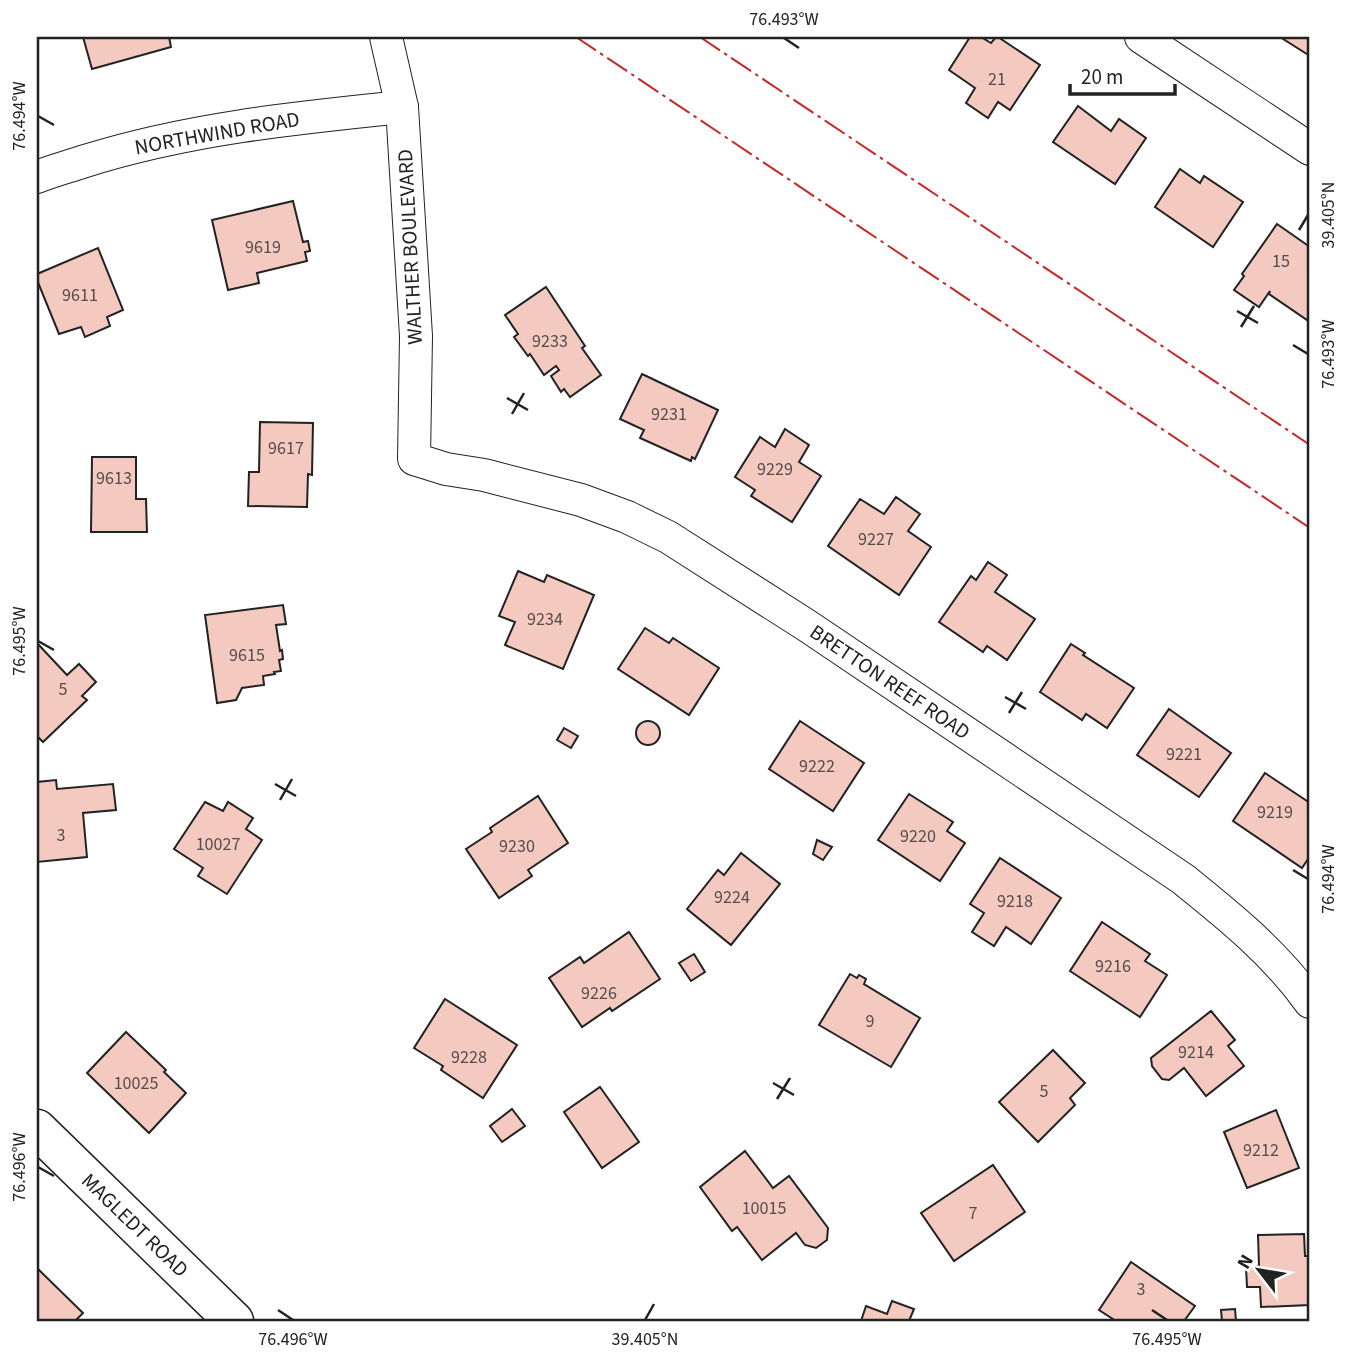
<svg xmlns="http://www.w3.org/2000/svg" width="1347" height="1358" font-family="'Source Sans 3',sans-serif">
	<rect width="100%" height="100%" fill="#fff"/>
	<g fill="#f3c9c0" stroke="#222" stroke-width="2">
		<polygon points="83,37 169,37 171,47 92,69"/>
		<polygon points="970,37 981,37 991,43 996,37 998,37 1040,65 1010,110 998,102 988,118 966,103 975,88 949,70"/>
		<polygon points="1280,37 1310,37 1310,56"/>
		<polygon points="1078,106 1111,131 1119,119 1146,138 1115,184 1053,142"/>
		<polygon points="1180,169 1200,183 1204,176 1243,202 1213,247 1155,207"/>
		<polygon points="293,201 303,242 308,241 310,251 305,252 307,261 257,273 259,283 228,290 212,220"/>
		<polygon points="1277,224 1310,247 1310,322 1269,294 1270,291 1259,307 1234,290 1244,276 1242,274"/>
		<polygon points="98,248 123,310 107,317 110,326 85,337 81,327 59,334 37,280 37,274"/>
		<polygon points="546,287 585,346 582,348 601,375 570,397 564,389 561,392 551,376 559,370 556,366 544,375 530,354 528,356 514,337 518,334 505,315"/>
		<polygon points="642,374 718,410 695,459 692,457 691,461 640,438 644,430 620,419"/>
		<polygon points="260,422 313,423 312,475 308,474 307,507 248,506 249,472 259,472"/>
		<polygon points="785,429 809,445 799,462 821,476 792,522 751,496 755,490 735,477 760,437 775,447"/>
		<polygon points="92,457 136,457 136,499 146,499 147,532 91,532"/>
		<polygon points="896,497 920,514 908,531 931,547 899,595 828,546 860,499 884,514"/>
		<polygon points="988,562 1007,575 995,592 1035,619 1007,660 987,646 983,652 939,622 971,576 976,580"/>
		<polygon points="518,571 544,582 547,575 594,595 563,669 505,645 515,622 499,616"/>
		<polygon points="283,605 286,624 276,625 280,651 282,650 283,659 279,660 281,671 274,672 275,674 263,676 264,685 242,688 236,700 217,703 205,615"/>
		<polygon points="645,628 669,643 673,638 719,668 689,715 618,669"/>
		<polygon points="37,643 67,675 79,664 96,682 82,696 87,700 43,742 37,736"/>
		<polygon points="1071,644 1085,653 1083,655 1134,688 1107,728 1086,714 1082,720 1040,692"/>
		<polygon points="1169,709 1231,753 1199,797 1137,755"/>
		<polygon points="800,721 864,763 833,811 769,769"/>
		<circle cx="648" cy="733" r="12"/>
		<polygon points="564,728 578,736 571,748 557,740"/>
		<polygon points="1265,773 1310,803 1310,856 1302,868 1233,821"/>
		<polygon points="56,780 57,789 113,784 116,810 83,813 87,857 37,862 37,782"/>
		<polygon points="909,794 953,822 947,831 965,843 940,881 878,840"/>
		<polygon points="538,796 568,843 528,870 532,876 499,898 466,849 492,832 490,828"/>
		<polygon points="205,802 223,811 228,802 253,818 246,829 262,840 227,894 198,876 203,868 174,849"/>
		<polygon points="817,840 832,847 823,860 813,854"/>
		<polygon points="741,853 780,884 731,945 687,909 718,870 724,875"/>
		<polygon points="1000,858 1061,898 1031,944 1006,927 994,946 972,932 984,913 970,904"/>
		<polygon points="1102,922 1150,954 1145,961 1167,975 1140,1017 1070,971"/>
		<polygon points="629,932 660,979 612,1011 610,1008 582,1027 549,978 580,957 584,963"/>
		<polygon points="694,954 705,972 691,981 679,963"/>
		<polygon points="850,974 857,978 859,975 866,979 864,984 920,1018 891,1067 819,1025"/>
		<polygon points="445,999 517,1045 483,1098 441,1070 443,1066 414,1048"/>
		<polygon points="1211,1011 1235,1040 1228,1046 1244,1066 1206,1096 1184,1068 1169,1080 1162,1079 1152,1066 1151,1058"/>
		<polygon points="126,1032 166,1070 164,1072 186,1093 149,1133 87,1073"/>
		<polygon points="1053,1050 1085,1083 1070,1098 1075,1105 1038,1142 999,1102"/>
		<polygon points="600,1087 639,1142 602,1168 564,1112"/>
		<polygon points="512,1109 525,1126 502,1142 490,1126"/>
		<polygon points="1276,1110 1299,1168 1247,1188 1224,1132"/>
		<polygon points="745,1151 773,1188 789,1176 828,1228 827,1240 816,1248 805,1245 796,1233 762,1260 737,1227 732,1231 700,1187"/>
		<polygon points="993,1165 1025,1212 954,1261 921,1213"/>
		<polygon points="1304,1234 1305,1256 1310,1256 1310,1305 1261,1307 1260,1287 1247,1287 1246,1267 1259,1266 1258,1235"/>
		<polygon points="1131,1262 1195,1306 1184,1321 1116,1321 1099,1310"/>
		<polygon points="37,1268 83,1313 75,1321 37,1321"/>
		<polygon points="892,1301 914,1309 909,1321 861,1321 866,1306 887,1314"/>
		<polygon points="1235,1309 1236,1321 1222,1321 1221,1310"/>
	</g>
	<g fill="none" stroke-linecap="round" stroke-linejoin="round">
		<defs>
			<g id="street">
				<path d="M 386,37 L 402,107 L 416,336 L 414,459 L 446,469 L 484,475 L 581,500 L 627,517 L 668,537 L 806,625 L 1183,879 C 1229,916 1275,953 1310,1002"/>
				<polyline points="1141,37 1310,149"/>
				<path d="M 37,177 C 52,171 67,167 82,162 C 186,129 294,118 402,107"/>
			</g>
			<polyline id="secondary" points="37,1129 234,1321"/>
		</defs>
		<use href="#street" stroke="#222" stroke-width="34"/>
		<use href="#secondary" stroke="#222" stroke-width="41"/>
		<use href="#street" stroke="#fff" stroke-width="32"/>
		<use href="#secondary" stroke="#fff" stroke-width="38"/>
		<g stroke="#c62828" stroke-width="2" stroke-dasharray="24 5 3.5 5" stroke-linecap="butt">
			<polyline points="576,37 1310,528"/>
			<polyline points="700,37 1310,445"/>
		</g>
	</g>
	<path fill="none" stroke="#222" stroke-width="2.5" d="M 784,38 L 799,48M 38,116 L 54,125M 1299,230 L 1308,215M 1237,311 L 1258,323M 1241,327 L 1254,306M 1293,345 L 1308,354M 507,398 L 528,410M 512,414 L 524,393M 38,641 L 54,650M 1005,697 L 1026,709M 1009,713 L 1022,692M 275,784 L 296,796M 280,800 L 292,779M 1293,870 L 1308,879M 773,1083 L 794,1095M 777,1099 L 790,1078M 38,1167 L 54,1176M 278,1310 L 293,1320M 1152,1310 L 1167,1320M 645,1320 L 654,1304"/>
	<g text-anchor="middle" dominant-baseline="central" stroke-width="5" stroke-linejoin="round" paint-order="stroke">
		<g font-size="18" fill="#564c4a">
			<text x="997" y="79">21</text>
			<text x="263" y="247">9619</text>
			<text x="1281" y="261">15</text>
			<text x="80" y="295">9611</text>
			<text x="550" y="341">9233</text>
			<text x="669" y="414">9231</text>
			<text x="286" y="448">9617</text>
			<text x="775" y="469">9229</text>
			<text x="114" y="478">9613</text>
			<text x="876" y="539">9227</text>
			<text x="545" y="619">9234</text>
			<text x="247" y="655">9615</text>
			<text x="63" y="689">5</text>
			<text x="1184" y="754">9221</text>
			<text x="817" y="766">9222</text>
			<text x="1275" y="812">9219</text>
			<text x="61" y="835">3</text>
			<text x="918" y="836">9220</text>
			<text x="218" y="844">10027</text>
			<text x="517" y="846">9230</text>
			<text x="732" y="897">9224</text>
			<text x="1015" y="901">9218</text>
			<text x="1113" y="966">9216</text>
			<text x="599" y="993">9226</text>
			<text x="870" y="1021">9</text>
			<text x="1196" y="1052">9214</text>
			<text x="469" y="1057">9228</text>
			<text x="136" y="1083">10025</text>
			<text x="1044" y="1091">5</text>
			<text x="1261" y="1150">9212</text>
			<text x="764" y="1208">10015</text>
			<text x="973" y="1213">7</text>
			<text x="1141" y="1289">3</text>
		</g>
		<g font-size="21" fill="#222" stroke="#fff">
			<text transform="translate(217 133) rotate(-10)">NORTHWIND ROAD</text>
			<text transform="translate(410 247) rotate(-93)">WALTHER BOULEVARD</text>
			<text transform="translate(890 682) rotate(34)">BRETTON REEF ROAD</text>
			<text transform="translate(135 1225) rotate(44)">MAGLEDT ROAD</text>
		</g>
	</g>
	<rect width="1347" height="1358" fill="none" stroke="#ffffff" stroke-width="77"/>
	<g transform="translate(1259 1270) rotate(301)" stroke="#ffffff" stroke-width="5" paint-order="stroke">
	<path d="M0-5L12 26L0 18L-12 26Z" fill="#222222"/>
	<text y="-10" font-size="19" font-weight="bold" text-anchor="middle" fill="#222222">N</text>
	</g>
	<path d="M1070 84v10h105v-10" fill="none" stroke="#222222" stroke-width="3.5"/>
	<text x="1081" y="84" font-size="21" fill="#222222" stroke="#ffffff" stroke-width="5" paint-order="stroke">20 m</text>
	<rect x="38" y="38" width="1270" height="1282" fill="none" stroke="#222" stroke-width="2.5"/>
	<g font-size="18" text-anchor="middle" fill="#222">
		<text x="784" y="25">76.493°W</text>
		<text transform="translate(19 116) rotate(-90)" y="6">76.494°W</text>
		<text transform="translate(1328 215) rotate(-90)" y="6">39.405°N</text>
		<text transform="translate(1328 354) rotate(-90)" y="6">76.493°W</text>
		<text transform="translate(19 641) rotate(-90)" y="6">76.495°W</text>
		<text transform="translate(1328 879) rotate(-90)" y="6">76.494°W</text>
		<text transform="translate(19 1167) rotate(-90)" y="6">76.496°W</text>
		<text x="293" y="1345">76.496°W</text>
		<text x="645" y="1345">39.405°N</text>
		<text x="1167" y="1345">76.495°W</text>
	</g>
</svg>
